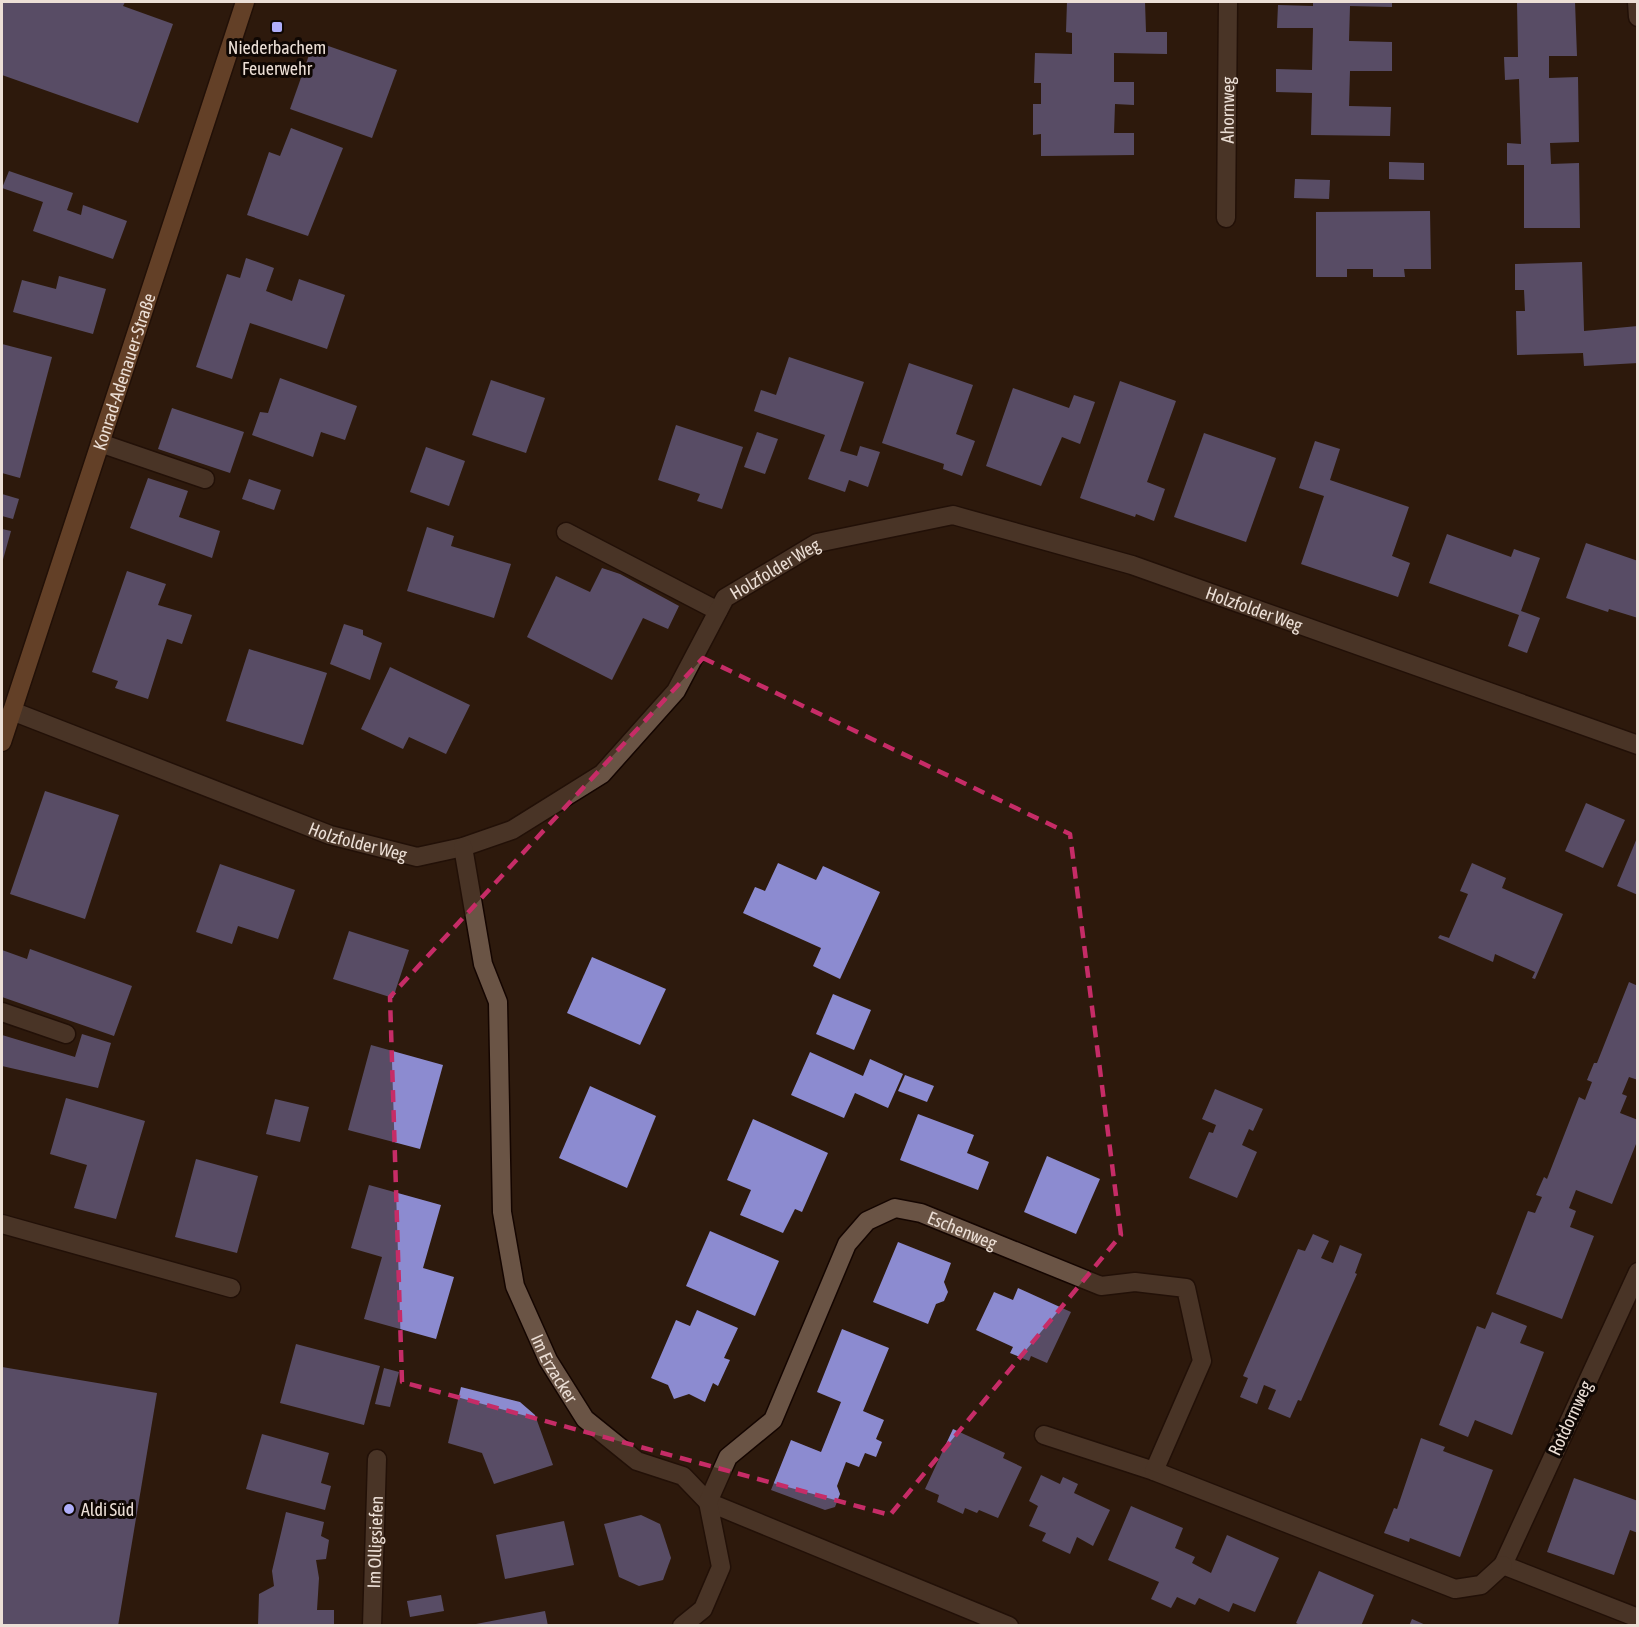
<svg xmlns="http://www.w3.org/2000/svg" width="1639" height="1627" font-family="'Asap Condensed',sans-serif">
	<rect width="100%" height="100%" fill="#2d1a0d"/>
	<g fill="#8c8bd0">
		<polygon points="2,2 125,2 123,6 173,24 138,123 2,75"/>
		<polygon points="1067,2 1145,2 1146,32 1167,32 1167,54 1114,53 1114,82 1134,82 1134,105 1115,104 1114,133 1134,133 1134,155 1041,156 1041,134 1033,135 1033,104 1041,104 1041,83 1034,83 1035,53 1072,54 1072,33 1066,32"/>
		<polygon points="1313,2 1392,2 1392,7 1350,6 1349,41 1392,42 1392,71 1350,71 1349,106 1391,107 1390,136 1311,135 1312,93 1276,92 1276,69 1312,70 1313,28 1277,28 1278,5 1313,6"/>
		<polygon points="1517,2 1575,2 1577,56 1549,56 1549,78 1578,77 1579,142 1550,143 1551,164 1579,163 1580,228 1524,228 1524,165 1507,165 1507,143 1521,144 1519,79 1505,80 1504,57 1518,57"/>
		<polygon points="314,41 397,70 372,138 290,109"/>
		<polygon points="291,128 343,148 308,236 247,215 269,152 280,156"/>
		<polygon points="1389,162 1424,163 1424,180 1389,179"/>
		<polygon points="9,171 73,193 67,210 81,215 83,205 127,221 113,259 33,231 43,202 2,188"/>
		<polygon points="1295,179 1330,180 1329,199 1294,198"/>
		<polygon points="1430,211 1431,269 1404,269 1405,277 1373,277 1373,269 1347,269 1347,277 1316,277 1316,212"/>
		<polygon points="246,258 274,268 266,291 292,301 299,279 345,295 327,349 250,323 232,379 196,367 227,274 240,278"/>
		<polygon points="1582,262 1584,331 1638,326 1638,363 1584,366 1583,353 1517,355 1516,311 1525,311 1524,290 1515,290 1515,264"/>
		<polygon points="59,276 106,289 93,334 13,312 22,280 56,289"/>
		<polygon points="2,344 52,357 20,478 2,473"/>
		<polygon points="789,357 864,382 840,451 857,456 860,446 880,452 868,487 849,480 845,492 808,479 825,435 754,411 761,390 776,395"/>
		<polygon points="909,363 973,385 956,434 975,441 962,476 943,469 944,464 882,443"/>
		<polygon points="280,378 357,406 345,440 321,432 313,457 252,435 260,412 268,413"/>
		<polygon points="491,380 545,398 526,453 472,435"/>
		<polygon points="1120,381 1176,401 1147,482 1165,489 1154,521 1136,514 1135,517 1080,498"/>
		<polygon points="1013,388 1069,408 1074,395 1095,402 1080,444 1062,437 1041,486 986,466"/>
		<polygon points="172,408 244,432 230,473 158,449"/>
		<polygon points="676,425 743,447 722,509 697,501 700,494 658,480"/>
		<polygon points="757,432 778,439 765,474 744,467"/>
		<polygon points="1204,433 1276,458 1246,542 1174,517"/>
		<polygon points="1315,441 1340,449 1330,480 1409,507 1392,556 1410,563 1398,597 1301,564 1324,496 1299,488"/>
		<polygon points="426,447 465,461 449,506 410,492"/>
		<polygon points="148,478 188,491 179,517 220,531 212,558 130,528"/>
		<polygon points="249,479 281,490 274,510 242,499"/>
		<polygon points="2,494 19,499 13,519 2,516"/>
		<polygon points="427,527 454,536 451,546 511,564 494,618 407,591"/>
		<polygon points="2,529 11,531 2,563"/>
		<polygon points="1447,534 1511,557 1514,549 1540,558 1521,611 1540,618 1527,653 1508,646 1519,615 1429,583"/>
		<polygon points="1586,543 1638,561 1638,618 1609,609 1608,612 1566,598"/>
		<polygon points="602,568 620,574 679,606 668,629 643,618 612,680 527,637 556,576 590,592"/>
		<polygon points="127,571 166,584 158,605 192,615 182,644 167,639 148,699 115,688 118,681 92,672"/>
		<polygon points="344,624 363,630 363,635 382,643 370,680 330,664"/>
		<polygon points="249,649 327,673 303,745 226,721"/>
		<polygon points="390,667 470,705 446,754 409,737 403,749 361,729"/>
		<polygon points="45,791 119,815 85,919 10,894"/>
		<polygon points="1586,803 1625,820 1603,868 1565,851"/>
		<polygon points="1637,838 1638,838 1638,895 1617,886"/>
		<polygon points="778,863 816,880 823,866 880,892 840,979 813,966 821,948 743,913 755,887 765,891"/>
		<polygon points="1472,863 1506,878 1502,888 1563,914 1535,979 1532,978 1535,972 1495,954 1493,962 1438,938 1440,935 1449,938 1468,894 1460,891"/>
		<polygon points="220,864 295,890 278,939 238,926 232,944 196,932"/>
		<polygon points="349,931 409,950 393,998 333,979"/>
		<polygon points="30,949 132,986 114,1036 2,997 2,950 27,959"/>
		<polygon points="592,957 666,989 640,1045 567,1013"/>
		<polygon points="1629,982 1638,986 1638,1080 1629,1077 1622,1094 1627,1096 1620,1113 1638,1120 1638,1139 1612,1204 1576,1190 1569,1208 1576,1211 1570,1227 1594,1236 1562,1319 1496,1294 1528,1211 1535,1213 1542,1197 1536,1195 1544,1177 1547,1179 1579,1097 1585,1100 1592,1082 1587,1080 1594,1063 1597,1063"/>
		<polygon points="833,994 871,1010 854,1050 816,1034"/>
		<polygon points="82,1034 111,1043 98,1088 2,1066 2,1035 75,1057"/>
		<polygon points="371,1045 443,1065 420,1149 348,1130"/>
		<polygon points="810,1052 863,1076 870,1059 903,1074 888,1108 855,1093 844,1118 791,1095"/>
		<polygon points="905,1075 934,1086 927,1102 898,1091"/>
		<polygon points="590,1086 656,1116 627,1188 559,1158"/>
		<polygon points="1215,1089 1263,1109 1253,1131 1249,1129 1242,1145 1257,1152 1237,1198 1189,1178 1209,1132 1213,1133 1216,1125 1202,1119"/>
		<polygon points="66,1098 145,1121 116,1219 74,1208 87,1165 50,1154"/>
		<polygon points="275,1099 309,1107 300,1142 266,1134"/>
		<polygon points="918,1114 974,1135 967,1153 989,1162 978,1190 900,1160"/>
		<polygon points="753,1119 828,1153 802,1212 795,1209 783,1233 740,1215 751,1190 727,1180"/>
		<polygon points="1047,1156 1100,1179 1076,1234 1024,1212"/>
		<polygon points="196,1159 258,1176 237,1253 175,1237"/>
		<polygon points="369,1185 441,1205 423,1268 454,1277 436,1339 364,1319 382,1257 351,1248"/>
		<polygon points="710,1231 779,1261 755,1316 686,1286"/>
		<polygon points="1313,1234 1329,1241 1321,1258 1333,1263 1340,1245 1362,1254 1355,1273 1357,1274 1329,1337 1301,1401 1298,1400 1290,1418 1268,1409 1276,1390 1264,1385 1257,1404 1240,1397 1248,1378 1243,1376 1298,1249 1305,1251"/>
		<polygon points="898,1242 951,1263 944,1282 948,1292 944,1301 936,1304 928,1324 873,1302"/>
		<polygon points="1018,1288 1071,1312 1047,1363 1031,1356 1029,1361 1010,1353 1013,1347 976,1330 994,1292 1013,1300"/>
		<polygon points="697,1310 738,1328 724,1358 730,1360 718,1386 713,1383 705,1402 689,1394 674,1399 668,1385 651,1378 676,1320 690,1326"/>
		<polygon points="1492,1312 1527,1326 1520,1343 1544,1352 1512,1435 1475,1420 1468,1437 1439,1425 1477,1326 1485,1329"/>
		<polygon points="842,1329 889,1348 863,1411 884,1420 876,1439 882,1442 876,1457 865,1453 859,1467 846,1462 837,1486 840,1494 835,1507 825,1510 771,1490 791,1440 821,1452 841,1402 817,1392"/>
		<polygon points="296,1344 380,1366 364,1425 280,1403"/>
		<polygon points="2,1367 157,1393 118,1626 2,1626"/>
		<polygon points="384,1368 399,1372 390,1407 375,1404"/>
		<polygon points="461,1387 520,1402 535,1415 553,1465 494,1484 482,1453 448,1443"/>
		<polygon points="953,1429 1005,1453 1003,1458 1022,1467 998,1518 979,1510 977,1513 965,1508 963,1514 937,1502 939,1495 925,1489"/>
		<polygon points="262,1434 329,1453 321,1483 331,1486 325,1510 246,1489"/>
		<polygon points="1421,1438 1445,1447 1443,1451 1493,1470 1460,1557 1410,1538 1409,1542 1384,1533 1394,1508 1397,1509"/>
		<polygon points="1041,1475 1060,1484 1063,1477 1078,1484 1074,1493 1110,1510 1093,1546 1077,1537 1070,1554 1042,1541 1046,1533 1029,1526 1038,1506 1029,1501"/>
		<polygon points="1574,1478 1638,1501 1638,1533 1630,1530 1614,1575 1547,1552"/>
		<polygon points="1131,1506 1183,1528 1175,1548 1195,1557 1192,1563 1211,1573 1227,1535 1279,1558 1255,1612 1233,1603 1229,1612 1199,1598 1195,1605 1177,1597 1171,1608 1151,1599 1159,1582 1108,1560"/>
		<polygon points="286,1512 324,1522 321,1536 329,1540 326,1559 316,1560 319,1578 317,1610 334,1610 334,1626 258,1626 259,1594 274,1586 272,1571"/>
		<polygon points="641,1515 660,1524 671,1558 663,1580 639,1586 619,1577 604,1524"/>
		<polygon points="564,1521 574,1565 505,1579 496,1535"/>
		<polygon points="1319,1571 1374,1595 1361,1626 1302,1626 1296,1623"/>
		<polygon points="441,1595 444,1611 410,1617 407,1601"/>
		<polygon points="545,1611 548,1626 476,1626 476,1624"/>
		<polygon points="1412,1619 1428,1626 1409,1626"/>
	</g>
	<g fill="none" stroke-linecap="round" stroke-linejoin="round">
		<defs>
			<g id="minor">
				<polyline points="1637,2 1638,17"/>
				<path id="s1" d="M 1226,218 L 1228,2"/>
				<polyline points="100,443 205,479"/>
				<polyline points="566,532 718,611"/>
				<path id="s2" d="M 12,711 L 330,835 L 417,857 L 463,847 L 512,830 L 602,774 L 676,691 L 725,598 L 817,543 L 953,515 L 1132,565 L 1638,745"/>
				<path id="s3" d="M 463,847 L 483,964 L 498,1002 L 502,1212 L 515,1286 L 548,1360 L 585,1419 L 637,1461 L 683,1476 L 708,1502 L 1009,1626"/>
				<polyline points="2,1012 66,1034"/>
				<polyline points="2,1224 231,1288"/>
				<polyline points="1638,1272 1503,1565 1638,1618"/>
				<polyline points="1044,1435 1154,1471"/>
				<path id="s4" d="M 372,1626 L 377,1459"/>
				<path id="s5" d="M 682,1626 L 703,1609 L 721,1567 L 708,1502 L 728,1457 L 773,1420 L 847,1244 L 867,1221 L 895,1208 L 921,1213 L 1101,1286 L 1135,1282 L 1186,1288 L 1202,1361 L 1154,1471 L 1455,1589 L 1481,1585 L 1503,1565"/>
			</g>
			<g id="major">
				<path id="s6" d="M 2,742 L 245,2"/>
			</g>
		</defs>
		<use href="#minor" stroke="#140500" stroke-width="21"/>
		<use href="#major" stroke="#140500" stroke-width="21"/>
		<use href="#minor" stroke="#6a5445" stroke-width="18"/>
		<use href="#major" stroke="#a57047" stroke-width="18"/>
	</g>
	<path d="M0 0H1639V1627H0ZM 703,658 L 1070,834 L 1121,1235 L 890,1515 L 402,1382 L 390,997 Z" fill="#2d1a0d" fill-opacity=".55" fill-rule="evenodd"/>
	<path fill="none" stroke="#c62c67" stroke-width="4.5" stroke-dasharray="12 8" stroke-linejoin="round" d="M 703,658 L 1070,834 L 1121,1235 L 890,1515 L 402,1382 L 390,997 Z"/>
	<g fill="#afaefa" stroke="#0f0703" stroke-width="2">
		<rect x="271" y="21" width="12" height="12" rx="3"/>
		<circle cx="69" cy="1509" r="6"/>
	</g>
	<g text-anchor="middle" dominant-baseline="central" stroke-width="6" stroke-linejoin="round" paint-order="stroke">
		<g font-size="18" fill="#ecdfd6" stroke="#0f0703">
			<text x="277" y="47">Niederbachem<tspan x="277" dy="21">Feuerwehr</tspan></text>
			<text x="81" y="1509" text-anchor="start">Aldi Süd</text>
		</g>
		<g font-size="18" fill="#ecdfd6" stroke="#0f0703">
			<text stroke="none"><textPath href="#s1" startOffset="108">Ahornweg</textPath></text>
			<text stroke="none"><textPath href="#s6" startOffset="390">Konrad-Adenauer-Straße</textPath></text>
			<text stroke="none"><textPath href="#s2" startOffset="910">Holzfolder Weg</textPath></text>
			<text stroke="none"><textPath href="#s2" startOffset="1414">Holzfolder Weg</textPath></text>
			<text stroke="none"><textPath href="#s2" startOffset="370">Holzfolder Weg</textPath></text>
			<text stroke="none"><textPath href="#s5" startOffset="570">Eschenweg</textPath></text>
			<text stroke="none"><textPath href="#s3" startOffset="536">Im Erzacker</textPath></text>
			<text transform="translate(1570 1418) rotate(-65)">Rotdornweg</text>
			<text stroke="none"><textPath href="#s4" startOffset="84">Im Olligsiefen</textPath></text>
		</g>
	</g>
	<rect width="1639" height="1627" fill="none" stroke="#ecdfd6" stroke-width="6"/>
</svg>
